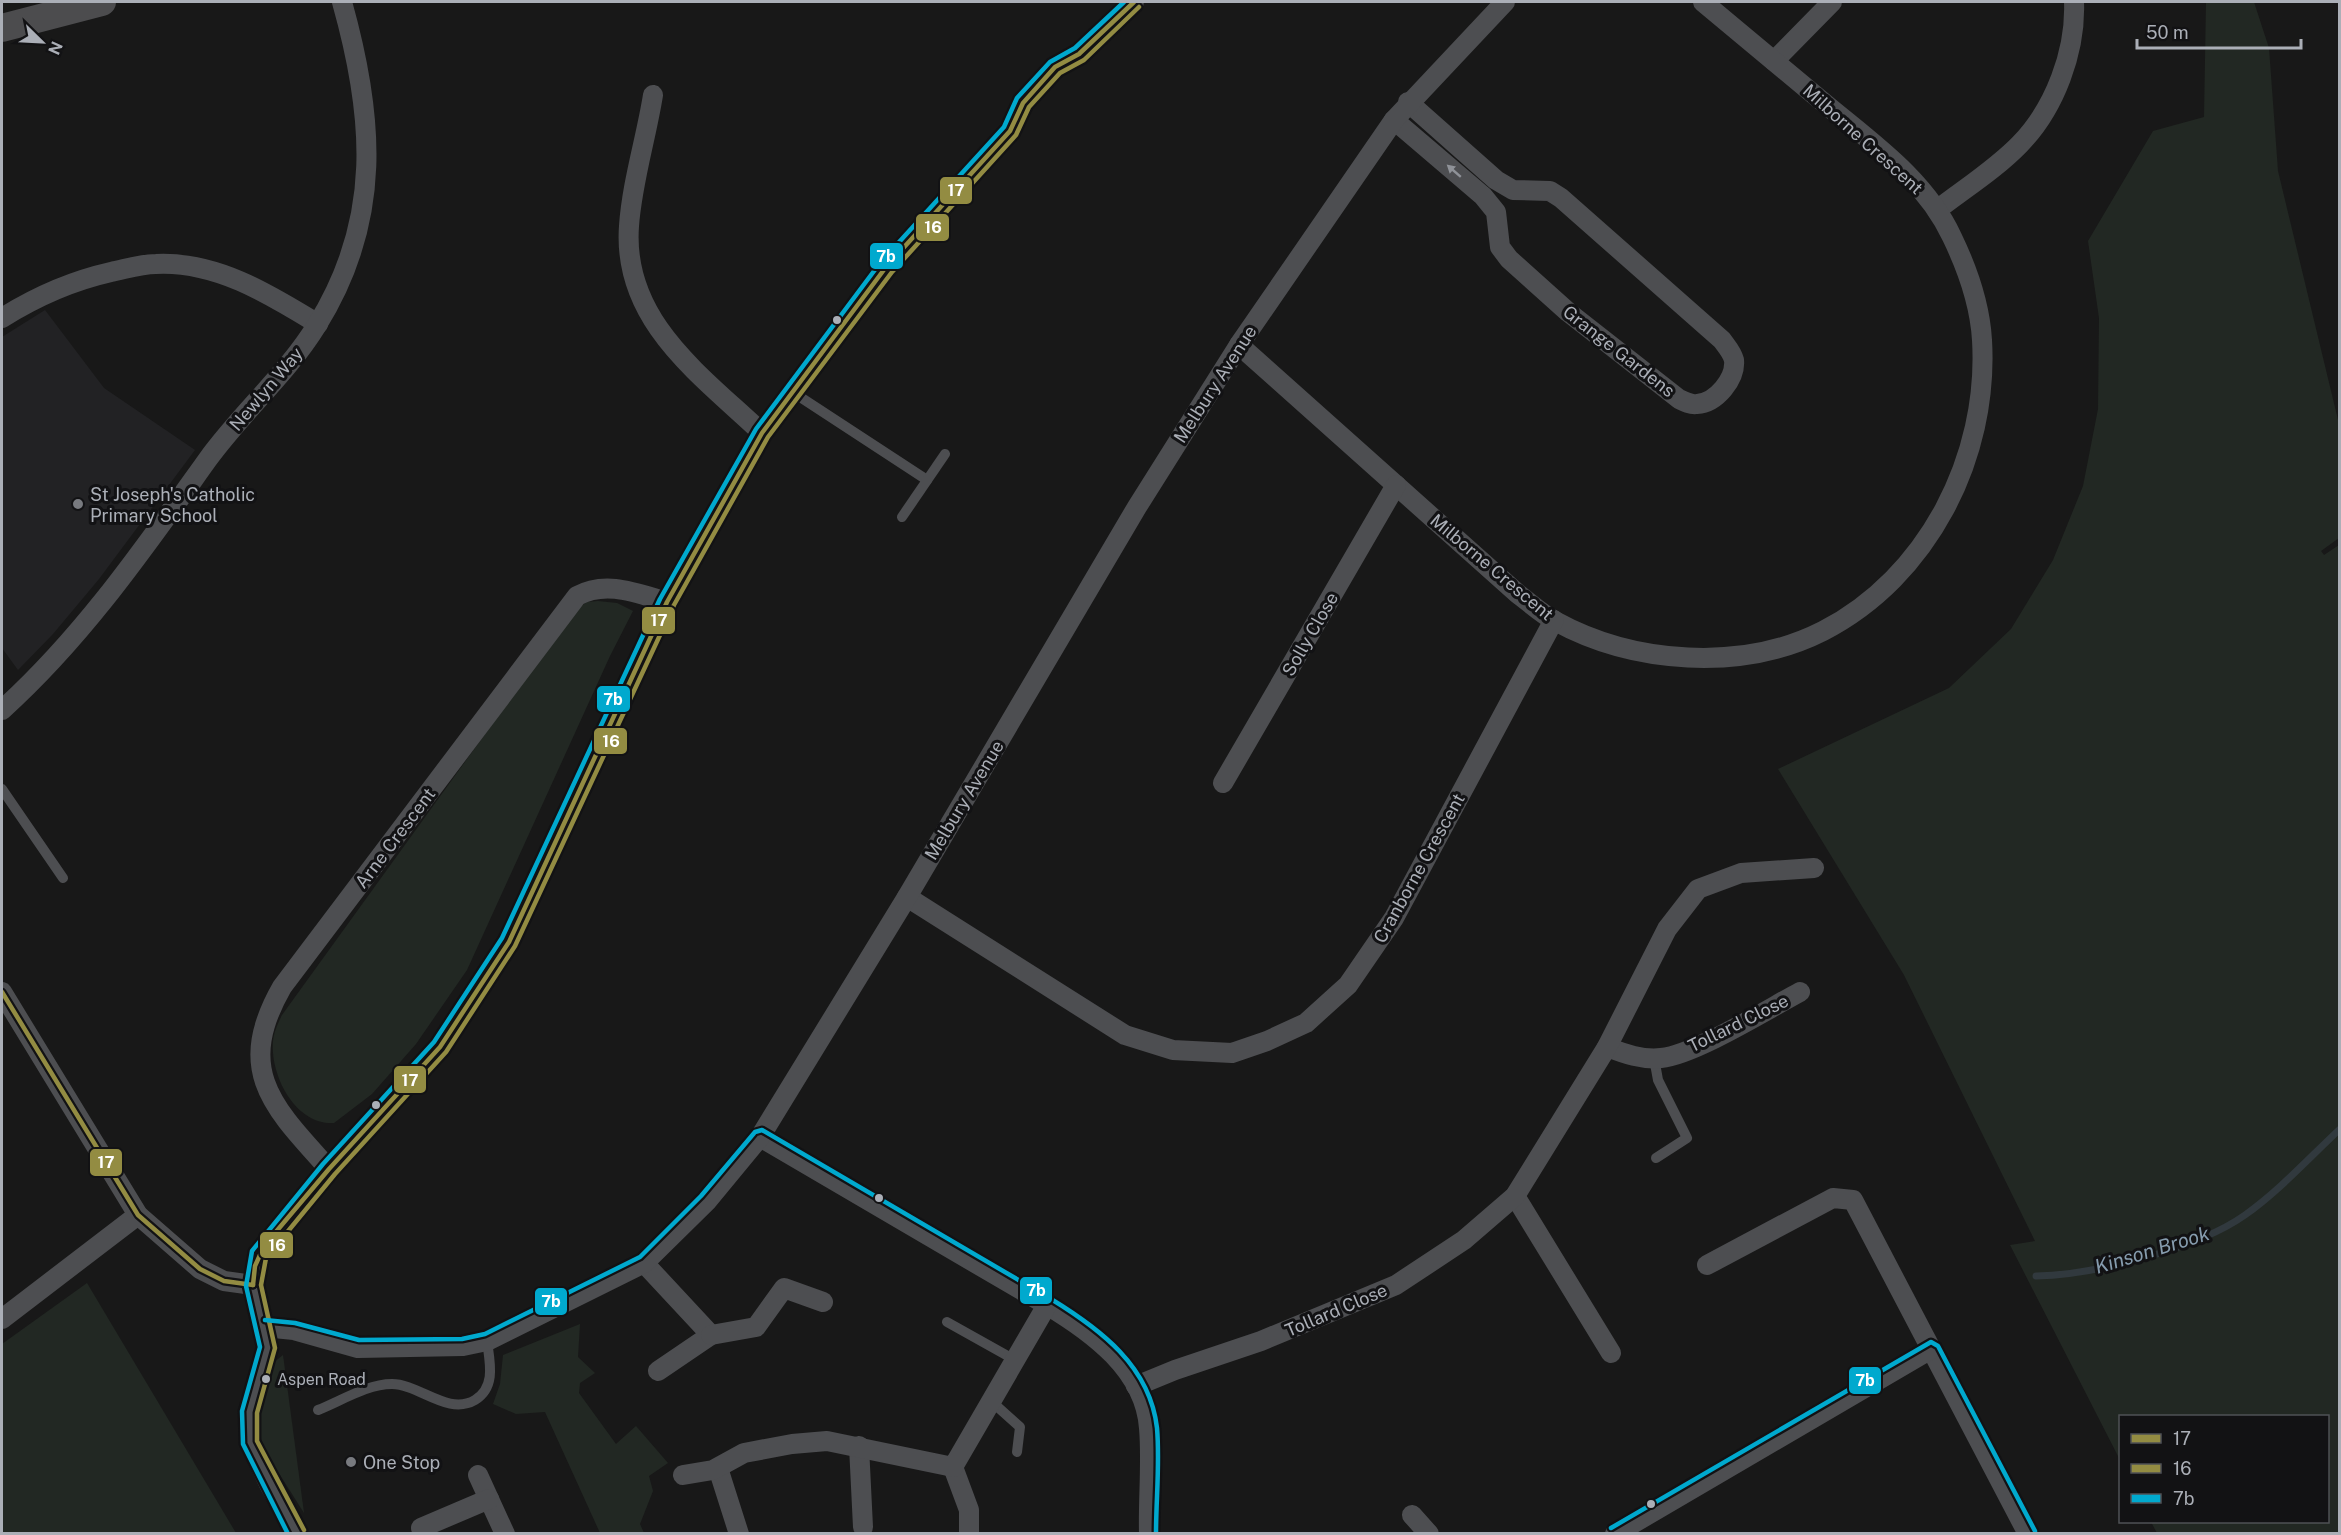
<svg xmlns="http://www.w3.org/2000/svg" width="2341" height="1535" font-family="'Public Sans',sans-serif">
	<rect width="100%" height="100%" fill="#181818"/>
	<polygon fill="#222224" points="45,310 104,388 195,450 99,579 53,634 18,670 2,648 2,337"/>
	<g fill="#222823">
		<polygon points="2206,2 2254,2 2269,48 2278,171 2339,424 2339,538 2321,551 2324,555 2339,545 2339,1533 2157,1533 2151,1522 2328,1522 2328,1416 2120,1416 2120,1460 2010,1245 2035,1241 1904,975 1778,769 1949,688 2011,629 2053,560 2083,486 2098,409 2099,318 2088,241 2153,131 2204,117"/>
		<path d="M 598,601 L 617,603 L 633,611 L 610,656 L 467,970 L 416,1044 L 372,1094 L 334,1123 C 295,1125 270,1075 273,1041 C 274,1032 278,1023 282,1015 L 574,611 L 587,602 Z"/>
		<polygon points="87,1283 236,1533 2,1533 2,1344"/>
		<polygon points="580,1324 578,1357 595,1373 580,1383 579,1393 616,1444 636,1426 668,1463 649,1476 653,1491 640,1524 644,1533 600,1533 545,1412 516,1414 493,1404 500,1384 503,1355"/>
		<polygon points="283,1355 304,1513 268,1456 257,1429 261,1401 273,1363"/>
	</g>
	<g fill="none" stroke-linecap="round" stroke-linejoin="round">
		<path stroke="#31393e" stroke-width="7" d="M 2036,1276 C 2093,1275 2197,1249 2245,1215 C 2279,1191 2309,1158 2340,1129"/>
		<g stroke="#4d4e51" stroke-width="10">
			<polyline points="794,393 927,480"/>
			<polyline points="902,517 945,454"/>
			<polyline points="2,789 63,878"/>
			<polyline points="1654,1058 1658,1080 1687,1138 1656,1158"/>
			<polyline points="947,1322 1015,1360"/>
			<polyline points="991,1401 1020,1427 1017,1452"/>
			<path d="M 318,1410 C 341,1401 367,1384 392,1384 C 419,1384 448,1416 475,1400 C 496,1387 490,1363 487,1341"/>
		</g>
		<g stroke="#4d4e51" stroke-width="20">
			<polyline points="1774,61 1832,2"/>
			<path d="M 653,95 C 646,139 632,182 629,226 C 622,321 701,375 762,433"/>
			<path d="M 1394,120 L 1483,196 L 1496,212 L 1500,247 L 1509,259 L 1568,312 L 1679,399 C 1685,402 1691,405 1697,404 C 1716,403 1736,379 1734,360 C 1732,352 1727,347 1722,340 L 1561,198 L 1550,191 L 1513,190 L 1496,180 L 1408,102"/>
			<path d="M 1937,210 C 1964,189 1996,169 2020,144 C 2055,108 2076,51 2074,2"/>
			<path d="M 2,318 C 37,296 71,281 111,272 C 126,269 141,264 156,264 C 216,261 269,294 318,324"/>
			<path d="M 1239,345 L 1518,594 C 1530,603 1542,614 1555,621 C 1633,664 1742,672 1823,631 C 1928,577 1989,457 1982,340 C 1980,306 1967,268 1952,237 C 1926,181 1875,145 1829,107 C 1787,72 1745,37 1703,2"/>
			<path d="M 2,710 C 83,637 145,547 208,459 C 242,412 287,374 317,325 C 383,219 374,116 342,2"/>
			<polyline points="1223,783 1396,485"/>
			<polyline points="907,897 1125,1035 1173,1050 1232,1053 1267,1041 1306,1023 1348,985 1394,918 1554,620"/>
			<polyline points="2,992 138,1215 200,1269 224,1281 253,1285"/>
			<path d="M 1607,1047 C 1625,1054 1642,1060 1661,1058 C 1694,1055 1768,1009 1800,992"/>
			<path d="M 760,1137 L 1047,1305 C 1092,1332 1145,1370 1149,1428 C 1152,1462 1148,1498 1149,1534"/>
			<path d="M 329,1169 C 273,1107 234,1071 282,987 L 577,596 C 606,580 636,593 667,602"/>
			<polyline points="1515,1196 1611,1353"/>
			<polyline points="644,1263 711,1335 658,1371"/>
			<polyline points="1707,1265 1833,1198 1853,1200 2028,1534"/>
			<polyline points="2,1319 138,1215"/>
			<polyline points="264,1327 294,1330 358,1348 463,1346 487,1341 644,1263 707,1201 760,1137 907,897 1137,507 1239,345 1394,120 1505,2"/>
			<polyline points="711,1335 756,1327 784,1288 823,1302"/>
			<polyline points="1136,1386 1175,1370 1261,1341 1396,1285 1464,1240 1515,1196 1607,1047 1667,929 1698,889 1741,873 1814,868"/>
			<polyline points="859,1446 863,1527"/>
			<polyline points="953,1467 969,1510 969,1534"/>
			<polyline points="718,1468 739,1534"/>
			<polyline points="478,1475 505,1534"/>
			<polyline points="683,1475 713,1470 744,1453 792,1444 827,1441 953,1467 1047,1305"/>
			<polyline points="1412,1515 1429,1534"/>
			<polyline points="421,1528 489,1499"/>
			<polyline points="297,1534 269,1484 250,1443 249,1412 268,1347 253,1285 259,1255 329,1169 440,1047 509,942 667,602 762,433 886,267 1010,131 1023,103 1055,67 1079,54 1134,2"/>
			<polyline points="1615,1534 1931,1349"/>
		</g>
		<polyline stroke="#4c4c4e" stroke-width="28" points="2,28 102,2"/>
		<defs>
			<g id="bus-1">
				<polyline points="2,992 138,1215 200,1269 224,1281 253,1285"/>
				<polyline points="253,1285 255,1266 264,1246 329,1169 440,1047 509,942 667,602 762,433 886,267 1010,131 1023,103 1055,67 1079,54 1134,2"/>
			</g>
			<polyline id="bus-2" points="304,1530 257,1441 257,1413 275,1348 261,1285 266,1258 335,1174 446,1052 515,946 674,605 768,437 892,272 1016,135 1029,107 1060,73 1084,60 1139,7"/>
			<g id="bus-3">
				<path d="M 265,1320 L 295,1323 L 359,1340 L 462,1339 L 485,1334 L 640,1257 L 701,1196 L 755,1132 L 762,1130 L 1051,1299 C 1100,1329 1150,1366 1157,1428 C 1160,1463 1156,1499 1156,1534"/>
				<polyline points="1611,1528 1931,1342 1938,1346 2035,1531"/>
				<polyline points="288,1534 243,1444 242,1411 260,1347 246,1286 252,1251 323,1164 434,1042 502,938 660,599 756,429 880,263 1004,127 1017,98 1050,62 1075,48 1124,2"/>
			</g>
		</defs>
		<use href="#bus-1" stroke="#121214" stroke-width="9"/>
		<use href="#bus-2" stroke="#121214" stroke-width="9"/>
		<use href="#bus-3" stroke="#121214" stroke-width="9"/>
		<use href="#bus-1" stroke="#938c42" stroke-width="4.5"/>
		<use href="#bus-2" stroke="#938c42" stroke-width="4.5"/>
		<use href="#bus-3" stroke="#00a9ce" stroke-width="4.5"/>
	</g>
	<defs><path id="oneway-solid" d="M-6-.8H1V-3.2L6.5 0L1 3.2V.8H-6Z" transform="scale(1.5)"/></defs>
	<use fill="#8f9298" href="#oneway-solid" transform="translate(1454 171) rotate(-139)"/>
	<g fill="#abafb7" stroke="#121214" stroke-width="2">
		<circle cx="837" cy="320" r="5"/>
		<circle cx="376" cy="1105" r="5"/>
		<circle cx="879" cy="1198" r="5"/>
		<circle cx="266" cy="1379" r="5"/>
		<circle cx="1651" cy="1504" r="5"/>
	</g>
	<g fill="#787a7f" stroke="#121214" stroke-width="2">
		<circle cx="78" cy="504" r="6"/>
		<circle cx="351" cy="1462" r="6"/>
	</g>
	<g text-anchor="middle" dominant-baseline="central" stroke-width="6" stroke-linejoin="round" paint-order="stroke">
		<g font-size="16" fill="#abafb7" stroke="#121214" text-anchor="start">
			<text x="277" y="1379">Aspen Road</text>
		</g>
		<g font-size="18" fill="#abafb7" stroke="#121214">
			<text transform="translate(1863 139) rotate(42)">Milborne Crescent</text>
			<text transform="translate(1619 351) rotate(38)">Grange Gardens</text>
			<text transform="translate(1215 384) rotate(-57)">Melbury Avenue</text>
			<text transform="translate(266 389) rotate(-50)">Newlyn Way</text>
			<text transform="translate(1492 567) rotate(40)">Milborne Crescent</text>
			<text transform="translate(1310 634) rotate(-60)">Solly Close</text>
			<text transform="translate(964 800) rotate(-59)">Melbury Avenue</text>
			<text transform="translate(395 838) rotate(-53)">Arne Crescent</text>
			<text transform="translate(1419 868) rotate(-61)">Cranborne Crescent</text>
			<text transform="translate(1738 1023) rotate(-26)">Tollard Close</text>
			<text transform="translate(1336 1310) rotate(-23)">Tollard Close</text>
		</g>
		<g font-size="18" fill="#abafb7" stroke="#121214" text-anchor="start">
			<text x="90" y="494">St Joseph's Catholic<tspan x="90" dy="21">Primary School</tspan></text>
			<text x="363" y="1462">One Stop</text>
		</g>
		<g font-size="20" font-style="italic" fill="#869cae" stroke="#121214">
			<text transform="translate(2152 1250) rotate(-17)">Kinson Brook</text>
		</g>
	</g>
	<g stroke="#121214" stroke-width="2">
		<rect x="939" y="176" width="34" height="29" rx="6" fill="#938c42"/>
		<rect x="915" y="213" width="35" height="29" rx="6" fill="#938c42"/>
		<rect x="869" y="242" width="35" height="28" rx="6" fill="#00a9ce"/>
		<rect x="641" y="606" width="35" height="29" rx="6" fill="#938c42"/>
		<rect x="596" y="685" width="35" height="28" rx="6" fill="#00a9ce"/>
		<rect x="593" y="727" width="35" height="28" rx="6" fill="#938c42"/>
		<rect x="393" y="1065" width="34" height="29" rx="6" fill="#938c42"/>
		<rect x="89" y="1148" width="34" height="29" rx="6" fill="#938c42"/>
		<rect x="259" y="1231" width="35" height="28" rx="6" fill="#938c42"/>
		<rect x="1019" y="1276" width="34" height="29" rx="6" fill="#00a9ce"/>
		<rect x="534" y="1287" width="34" height="29" rx="6" fill="#00a9ce"/>
		<rect x="1848" y="1366" width="34" height="29" rx="6" fill="#00a9ce"/>
	</g>
	<g font-size="16" text-anchor="middle" font-weight="bold" fill="#fff">
		<text x="956" y="196">17</text>
		<text x="933" y="233">16</text>
		<text x="886" y="262">7b</text>
		<text x="659" y="626">17</text>
		<text x="613" y="705">7b</text>
		<text x="611" y="747">16</text>
		<text x="410" y="1086">17</text>
		<text x="106" y="1168">17</text>
		<text x="277" y="1251">16</text>
		<text x="1036" y="1296">7b</text>
		<text x="551" y="1307">7b</text>
		<text x="1865" y="1386">7b</text>
	</g>
	<rect width="2341" height="1535" fill="none" stroke="#abafb7" stroke-width="6"/>
	<rect x="2119" y="1415" width="210" height="108" fill="#121214" stroke="#4f5155" stroke-width="1.5"/>
	<rect x="2131" y="1434" width="30" height="9" fill="#938c42" stroke="#4f5155" stroke-width="1.5"/>
	<text x="2173" y="1445" font-size="18" fill="#abafb7">17</text>
	<rect x="2131" y="1464" width="30" height="9" fill="#938c42" stroke="#4f5155" stroke-width="1.5"/>
	<text x="2173" y="1475" font-size="18" fill="#abafb7">16</text>
	<rect x="2131" y="1494" width="30" height="9" fill="#00a9ce" stroke="#4f5155" stroke-width="1.5"/>
	<text x="2173" y="1505" font-size="18" fill="#abafb7">7b</text>
	<g transform="translate(42 42) rotate(114)" stroke="#121214" stroke-width="4.5" paint-order="stroke">
	<path d="M0-4.5L10 22L0 15L-10 22Z" fill="#abafb7"/>
	<text y="-9" font-size="16" font-weight="bold" text-anchor="middle" fill="#abafb7">N</text>
	</g>
	<path d="M2137 39v9h164v-9" fill="none" stroke="#abafb7" stroke-width="3"/>
	<text x="2146" y="39" font-size="18" fill="#abafb7" stroke="#121214" stroke-width="4.5" paint-order="stroke">50 m</text>
</svg>
